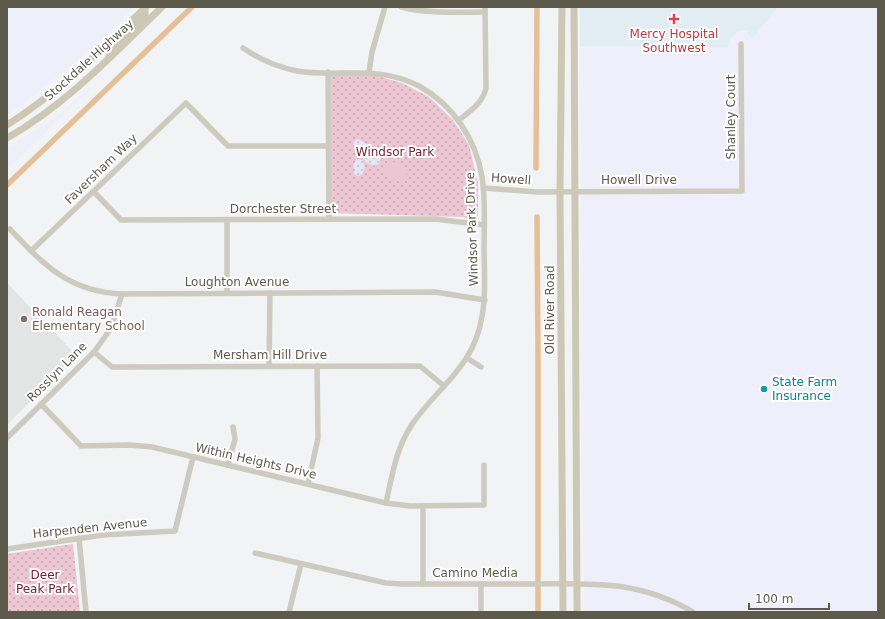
<svg xmlns="http://www.w3.org/2000/svg" width="885" height="619" font-family="'DejaVu Sans',sans-serif">
	<defs>
		<pattern id="green-dots" width="8" height="8" patternUnits="userSpaceOnUse"><rect width="8" height="8" fill="#ecc6d2"/><path d="M2 2h.1M6 6h.1" fill="none" stroke="#c2a4ac" stroke-width="1.8" stroke-linecap="round"/></pattern>
		<pattern id="sand-dots" width="8" height="8" patternUnits="userSpaceOnUse"><rect width="8" height="8" fill="#e5e5f3"/><path d="M2 2h.1M6 6h.1" fill="none" stroke="#bdbdc7" stroke-width="1.8" stroke-linecap="round"/></pattern>
	</defs>
	<rect width="100%" height="100%" fill="#f2f3f4"/>
	<g fill="#efeffb">
		<polygon points="7,7 134,7 96,46 7,116"/>
		<polygon points="778,7 878,7 878,612 584,612 580,46 727,47 729,39 739,31 746,31 752,39"/>
		<polygon points="104,76 7,169 7,148 42,126 63,111"/>
	</g>
	<polygon fill="#e3e5e5" points="7,283 76,355 7,425"/>
	<polygon fill="#e2ecf3" points="580,7 778,7 752,39 746,31 739,31 729,39 728,47 580,46"/>
	<g fill="url(#green-dots)">
		<polygon points="331,75 374,75 402,83 429,97 453,120 469,145 478,183 478,218 472,218 472,219 463,217 331,213"/>
		<polygon points="73,544 80,612 7,612 7,554"/>
	</g>
	<g fill="url(#sand-dots)">
		<path d="M 356,139 L 361,140 C 368,147 377,148 381,157 L 379,164 L 374,166 L 367,163 L 353,145 Z"/>
		<path d="M 358,159 L 362,160 C 366,165 365,171 361,175 L 357,176 L 354,173 C 354,168 352,160 358,159 Z"/>
	</g>
	<polygon fill="#ecc6d2" points="389,159 409,170 401,183 382,172"/>
	<g fill="none" stroke-linecap="round" stroke-linejoin="round">
		<g stroke="#e5bf98" stroke-width="5.5">
			<polyline points="536,168 537,7"/>
			<polyline points="7,185 192,7"/>
			<polyline points="537,217 538,353 538,612"/>
		</g>
		<g stroke="#cdcabf" stroke-width="5.5">
			<path d="M 401,7 C 429,14 457,12 485,12"/>
			<path d="M 243,48 C 259,59 277,67 297,71 C 340,78 376,64 419,86 C 453,105 476,139 482,177 C 486,201 484,227 484,252 C 485,285 487,318 472,348 C 457,378 429,398 411,426 C 396,449 392,476 386,503"/>
			<polyline points="328,72 329,219"/>
			<polyline points="369,72 372,52 385,7"/>
			<path d="M 459,120 C 470,111 483,103 486,88 L 485,7"/>
			<polyline points="484,188 537,192 742,191 741,44"/>
			<polyline points="94,192 121,220 435,219 484,225"/>
			<polyline points="227,220 227,293"/>
			<path d="M 10,229 C 44,265 69,292 122,294 L 435,292 L 485,300"/>
			<polyline points="31,251 186,103 228,146 328,146"/>
			<polyline points="94,352 112,367 420,366 444,386"/>
			<polyline points="467,358 481,367"/>
			<polyline points="269,366 270,293"/>
			<polyline points="41,404 81,446 129,445 152,447 386,503 410,506 484,505 484,465"/>
			<polyline points="7,438 94,352 109,331 114,319 122,294"/>
			<polyline points="228,465 235,439 233,427"/>
			<polyline points="308,484 318,438 317,366"/>
			<polyline points="423,506 423,584"/>
			<polyline points="79,538 86,612"/>
			<polyline points="7,549 103,535 175,531 193,457"/>
			<path d="M 255,553 L 386,583 L 402,584 C 444,584 486,584 527,584 C 589,584 637,579 693,612"/>
			<polyline points="481,584 481,612"/>
			<polyline points="289,612 301,564"/>
		</g>
		<g stroke="#cdc8b5" stroke-width="7">
			<polyline points="562,7 560,192 563,612"/>
			<polyline points="574,7 577,612"/>
			<polyline points="109,56 113,47 145,15 145,8"/>
			<path d="M 7,125 C 59,92 102,49 146,7"/>
			<path d="M 7,138 C 67,104 113,54 162,7"/>
		</g>
	</g>
	<path fill="#e0444e" stroke="#fff" stroke-width="1.5" d="M672 13h4v4h4v4h-4v4h-4v-4h-4v-4h4z"/>
	<circle fill="#8d6e63" stroke="#fff" stroke-width="1.5" cx="24" cy="319" r="4"/>
	<circle fill="#0f9aa8" stroke="#fff" stroke-width="1.5" cx="764" cy="389" r="4"/>
	<g text-anchor="middle" dominant-baseline="central" stroke-width="4" stroke-linejoin="round" paint-order="stroke">
		<g font-size="12" fill="#be3a42" stroke="#fff">
			<text x="674" y="34">Mercy Hospital<tspan x="674" dy="14">Southwest</tspan></text>
		</g>
		<g font-size="12" fill="#5e5a4b" stroke="#fff">
			<text transform="translate(89 60) rotate(-42)">Stockdale Highway</text>
			<text transform="translate(731 117) rotate(-90)">Shanley Court</text>
			<text transform="translate(101 169) rotate(-44)">Faversham Way</text>
			<text transform="translate(511 179) rotate(4)">Howell</text>
			<text x="639" y="180">Howell Drive</text>
			<text x="283" y="209">Dorchester Street</text>
			<text transform="translate(472 229) rotate(-92)">Windsor Park Drive</text>
			<text x="237" y="282">Loughton Avenue</text>
			<text transform="translate(550 310) rotate(-90)">Old River Road</text>
			<text x="270" y="355">Mersham Hill Drive</text>
			<text transform="translate(57 372) rotate(-45)">Rosslyn Lane</text>
			<text transform="translate(256 461) rotate(13)">Within Heights Drive</text>
			<text transform="translate(90 528) rotate(-6)">Harpenden Avenue</text>
			<text x="475" y="573">Camino Media</text>
		</g>
		<g font-size="12" fill="#7a2132" stroke="#fff">
			<text x="395" y="152">Windsor Park</text>
			<text x="45" y="575">Deer<tspan x="45" dy="14">Peak Park</tspan></text>
		</g>
		<g font-size="12" fill="#785e54" stroke="#fff" text-anchor="start">
			<text x="32" y="312">Ronald Reagan<tspan x="32" dy="14">Elementary School</tspan></text>
		</g>
		<g font-size="12" fill="#0d838f" stroke="#fff" text-anchor="start">
			<text x="772" y="382">State Farm<tspan x="772" dy="14">Insurance</tspan></text>
		</g>
	</g>
	<rect width="885" height="619" fill="none" stroke="#5e5a4b" stroke-width="16"/>
	<path d="M749 603v6h80v-6" fill="none" stroke="#5e5a4b" stroke-width="2"/>
	<text x="755" y="603" font-size="12" fill="#5e5a4b" stroke="#ffffff" stroke-width="3" paint-order="stroke">100 m</text>
</svg>
